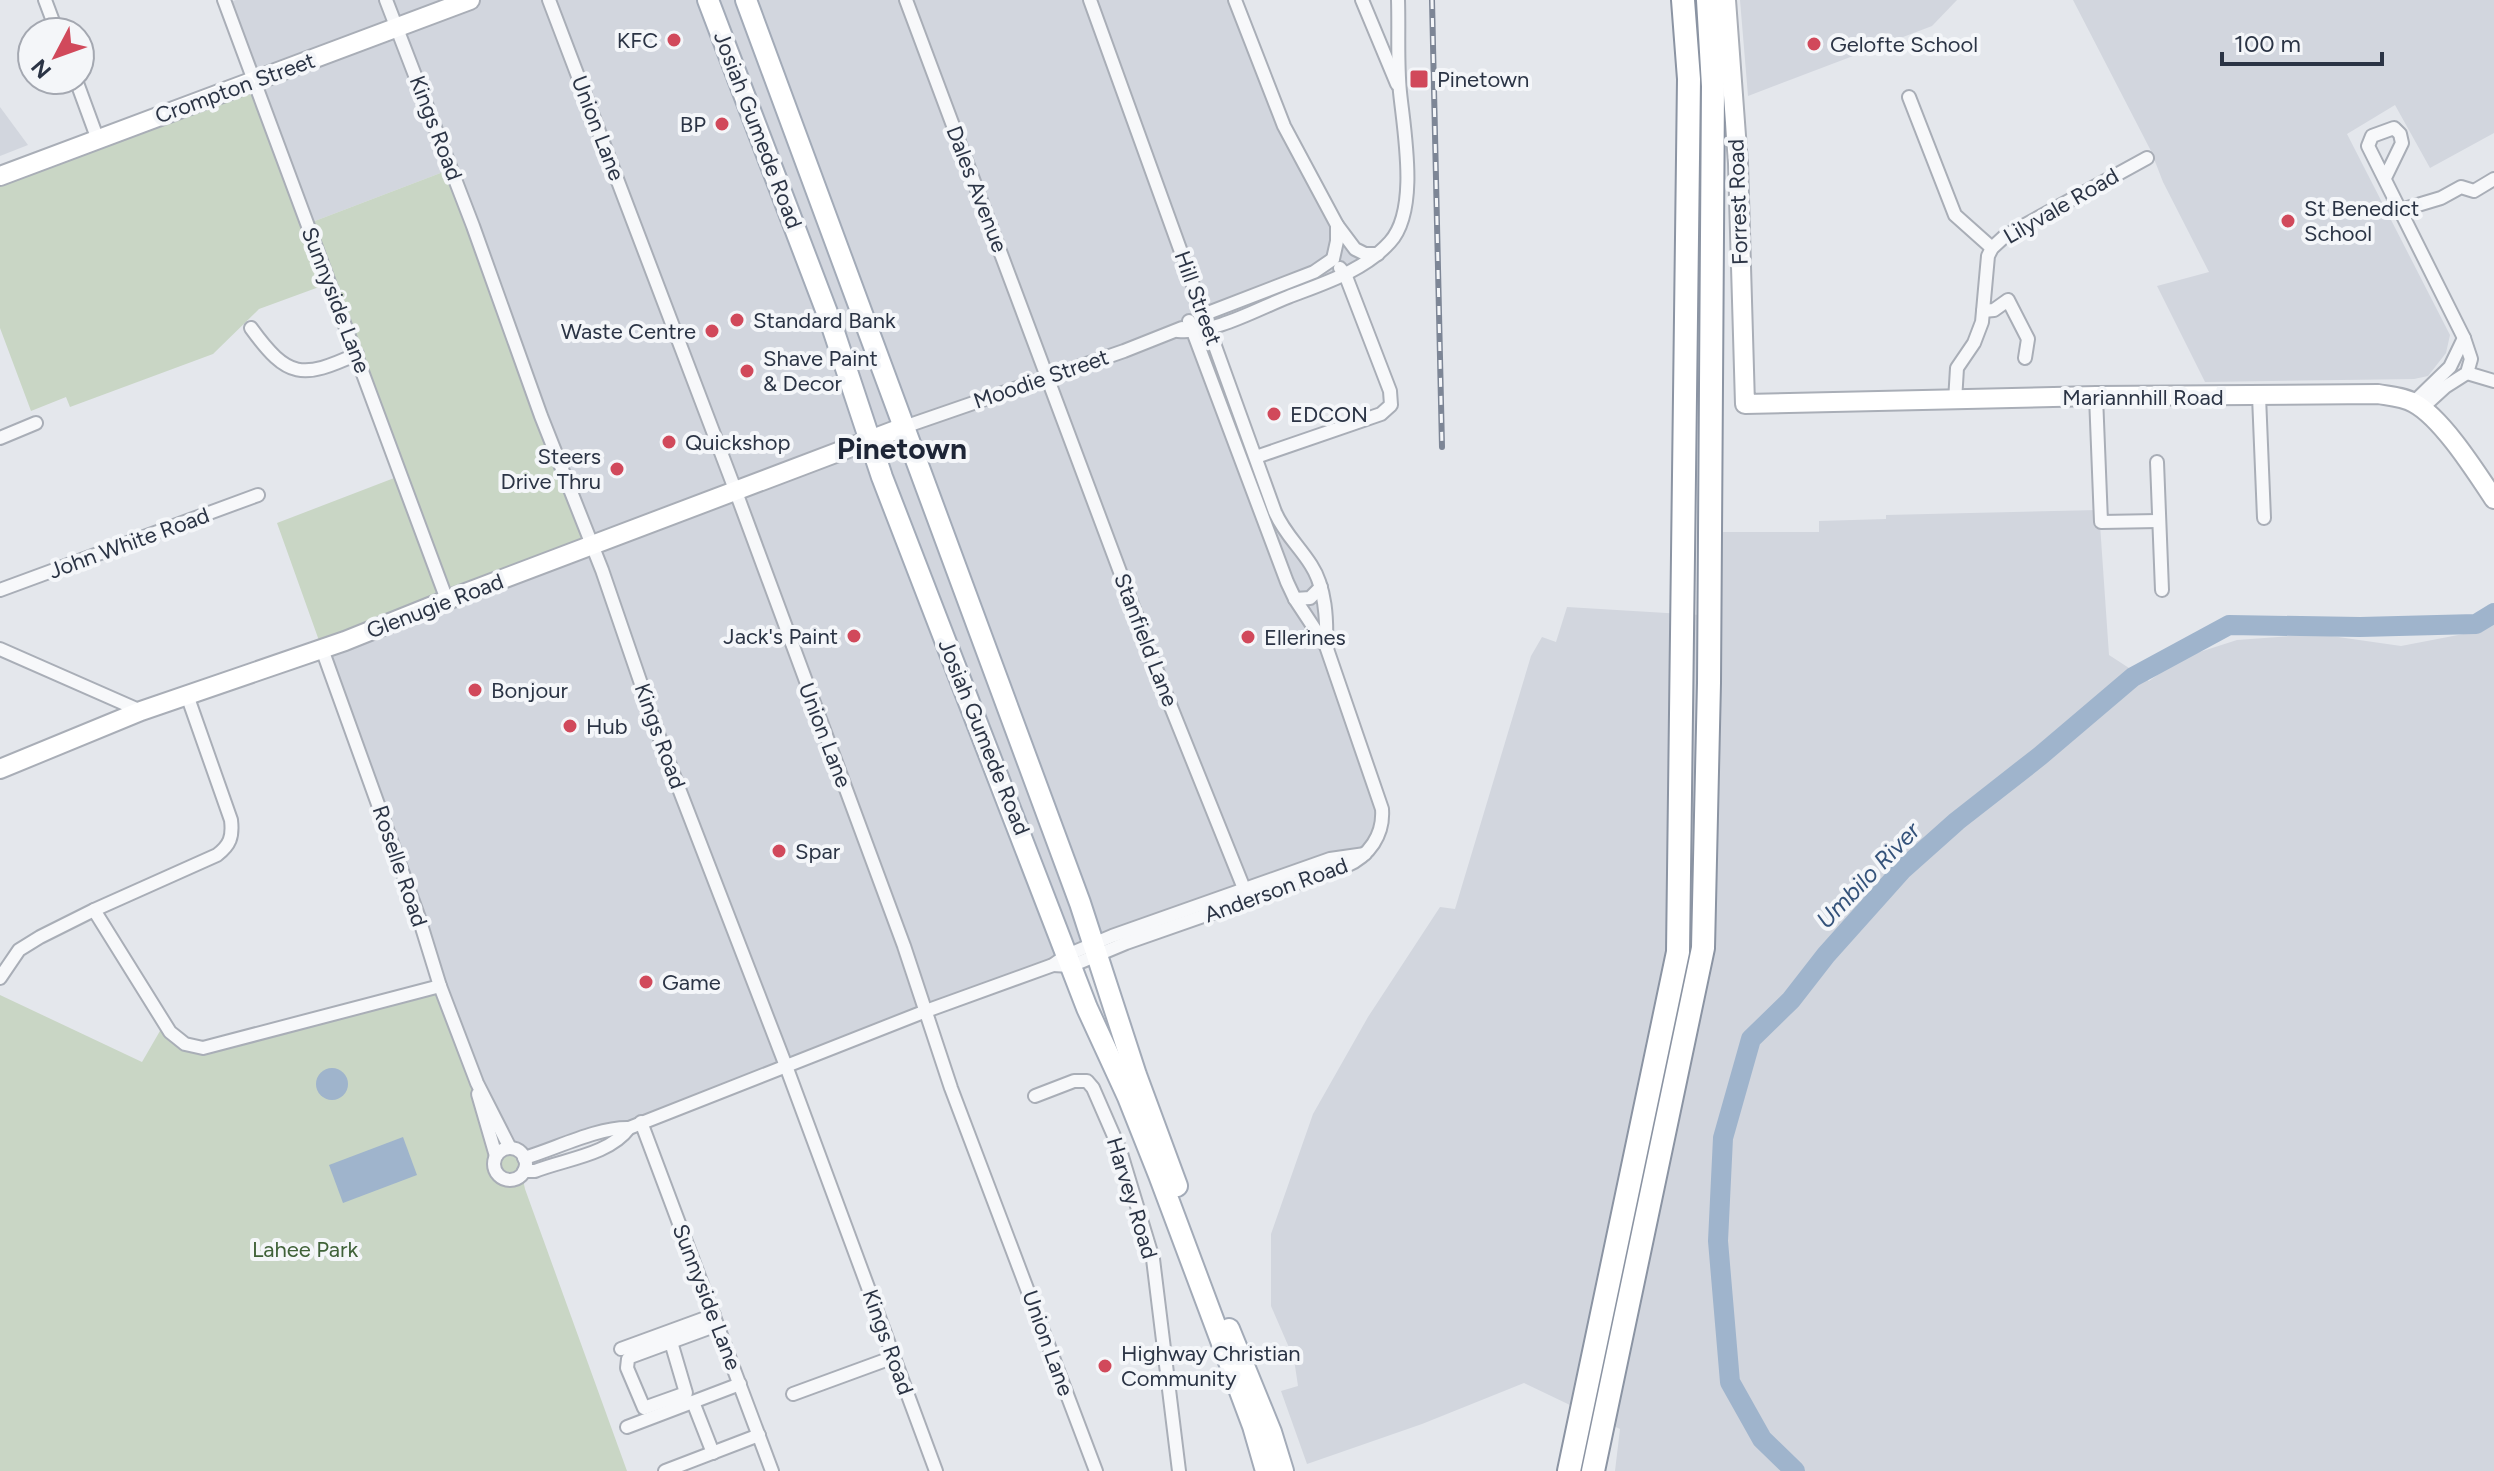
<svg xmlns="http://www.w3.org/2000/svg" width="2494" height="1471" font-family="Figtree,sans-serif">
	<rect width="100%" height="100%" fill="#e4e7ec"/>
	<g fill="#d2d6de">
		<polygon points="236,0 1235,0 1284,127 1350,245 1378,254 1209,327 1282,530 1311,565 1326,626 1382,809 1373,845 628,1127 524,1157 503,1149 440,985 322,649 400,620 451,169 307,224 230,2"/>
		<polygon points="1740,0 1957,0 1932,26 1748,96"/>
		<polygon points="2073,0 2494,0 2494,133 2430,168 2395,105 2347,134 2450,335 2446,353 2428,376 2414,379 2205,382 2157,286 2209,272 2163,182 2151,151"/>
		<polygon points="0,107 28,145 0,156"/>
		<polygon points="2099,510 2109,655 2149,681 2181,658 2237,640 2317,634 2401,646 2479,631 2494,623 2494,1471 1615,1471 1620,1429 1524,1383 1422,1424 1307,1464 1281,1391 1298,1386 1294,1359 1271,1306 1271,1234 1313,1114 1368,1017 1440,907 1455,909 1531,656 1542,637 1556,642 1567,607 1716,616 1718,532 1819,532 1819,521 1886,519 1886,515"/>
	</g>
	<g fill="#c9d6c5">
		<polygon points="254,81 307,224 451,169 593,547 322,649 277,523 402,475 330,283 259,309 213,354 70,407 66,397 31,411 0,328 0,176"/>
		<polygon points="440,985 503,1149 514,1149 524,1157 525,1168 522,1175 525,1189 627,1471 0,1471 0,995 142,1062 164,1024 169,1032 203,1047"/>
	</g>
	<g fill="#9fb4cc">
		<circle cx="332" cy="1084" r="16"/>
		<polygon points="403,1137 417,1175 343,1203 329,1165"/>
	</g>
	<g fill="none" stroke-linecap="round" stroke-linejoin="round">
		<polyline stroke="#9fb4cc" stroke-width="20" points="1795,1471 1762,1439 1730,1382 1718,1241 1723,1138 1751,1039 1791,1000 1826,955 1902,870 1957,821 2040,756 2133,677 2229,625 2360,627 2476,624 2494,613"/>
		<defs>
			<g id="street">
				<polyline points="45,0 57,32"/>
				<polyline points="224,0 447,600"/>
				<polyline points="386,0 473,226 541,416 602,570 661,742 786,1066 936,1471"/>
				<polyline points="549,0 736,492 904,946 951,1088 1096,1471"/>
				<polyline points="906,0 1165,692 1249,901"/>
				<path d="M 1090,0 L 1275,512 C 1284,533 1299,546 1311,565 C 1326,588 1327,620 1326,646"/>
				<polyline points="1235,0 1284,126 1337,225 1355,249 1365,254 1378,254"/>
				<polyline points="1362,0 1397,84"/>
				<polyline points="76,80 98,140"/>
				<polyline points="1909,97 1955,215 1992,248"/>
				<polyline points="2385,178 2402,143 2400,134 2394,128 2372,136 2368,146 2464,338 2471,359 2467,373 2445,387 2422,408"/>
				<polyline points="2401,210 2441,198 2461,187 2474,191 2494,179"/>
				<polyline points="1333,259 1337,241 1337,225"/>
				<polyline points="1983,311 1994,310 2008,300 2028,339 2025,358"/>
				<polyline points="1200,316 1314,272 1333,259"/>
				<path d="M 251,328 C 288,379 302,379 357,354"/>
				<path d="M 1178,331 C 1214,334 1255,310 1288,297 C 1324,283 1364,271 1390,242 C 1419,210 1404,132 1400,92 C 1397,62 1399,31 1398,0"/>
				<polyline points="2467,373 2494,381"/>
				<polyline points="2096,396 2101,522 2158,521"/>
				<polyline points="2259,396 2264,518"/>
				<polyline points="1955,401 1957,368 1974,343 1982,322 1988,256 1992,248 2005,236 2147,158"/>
				<polyline points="2414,402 2450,367 2464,338"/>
				<polyline points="904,427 1124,351 1182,328"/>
				<polyline points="0,438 36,423"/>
				<polyline points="1256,457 1381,414 1391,405 1390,391 1345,274 1340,268"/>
				<polyline points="2157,462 2162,590"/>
				<polyline points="0,590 258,495"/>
				<polyline points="1295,599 1310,598 1321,587"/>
				<polyline points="0,649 141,711"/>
				<polyline points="322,649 419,918 440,986 477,1083 510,1148"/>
				<polyline points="94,910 170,1032 185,1044 203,1048 440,986"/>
				<path d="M 1053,965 L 1071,966 L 1126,943 L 1346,866 C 1369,856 1384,835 1382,809 L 1326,646 L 1295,599 L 1287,582 L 1189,321"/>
				<path d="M 0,978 L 19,950 L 40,937 L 94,910 L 217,855 C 230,845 233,837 231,820 L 187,695"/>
				<polyline points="478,1094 496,1156"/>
				<polyline points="1035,1096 1074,1081 1087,1081 1093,1088 1120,1150 1153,1259 1179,1471"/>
				<polyline points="641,1122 772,1471"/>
				<circle cx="510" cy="1164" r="16"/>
				<path d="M 524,1158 C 555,1149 598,1127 629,1128 L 926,1011 L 1053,965 L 1067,955 L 1112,936 L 1330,859 L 1365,854"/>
				<path d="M 524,1171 L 535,1171 C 565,1159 609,1155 629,1128"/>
				<polyline points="671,1342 686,1393 644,1408 627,1368 628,1359 630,1357 717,1325"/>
				<polyline points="621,1349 714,1315"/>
				<polyline points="793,1394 894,1357"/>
				<polyline points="693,1402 713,1453"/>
				<polyline points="627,1427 740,1384"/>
				<polyline points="665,1471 759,1435"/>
			</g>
			<g id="secondary">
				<path d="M 1726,0 L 1738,163 L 1745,404 L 2096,396 L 2378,394 C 2390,396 2404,397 2414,403 C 2442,418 2476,472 2494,499"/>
				<polyline points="0,176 470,0"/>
				<polyline points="0,769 141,711 345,641 447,600 904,427"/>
			</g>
			<g id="primary">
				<polyline points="708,0 831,323 882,477 1087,1008 1128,1097 1159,1175 1253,1426 1266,1471"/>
				<polyline points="746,0 1080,903 1136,1075 1177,1186"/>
				<polyline points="1229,1329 1271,1432 1283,1471"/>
			</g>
			<g id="highway">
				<polyline points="1569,1471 1678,952 1689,79 1683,0"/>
				<polyline points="1593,1471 1703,948 1709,683 1713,86 1708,0"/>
			</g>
		</defs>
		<use href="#street" stroke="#a9aeb7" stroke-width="16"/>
		<use href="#secondary" stroke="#a9aeb7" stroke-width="22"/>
		<use href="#primary" stroke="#a3abb8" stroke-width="24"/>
		<use href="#highway" stroke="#8b94a3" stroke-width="26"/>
		<use href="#street" stroke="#f7f8fa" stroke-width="12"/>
		<use href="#secondary" stroke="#fff" stroke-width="18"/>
		<use href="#primary" stroke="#fff" stroke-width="20"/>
		<use href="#highway" stroke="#fff" stroke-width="22"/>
		<defs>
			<polyline id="rail" points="1432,0 1442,447"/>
		</defs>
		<use href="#rail" stroke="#7d8696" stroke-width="6"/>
		<use href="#rail" stroke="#f4f6f9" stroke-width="3" stroke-dasharray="9" stroke-linecap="butt"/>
	</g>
	<g fill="#d1495b" stroke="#f4f6f9" stroke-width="3">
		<circle cx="674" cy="40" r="8"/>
		<circle cx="1814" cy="44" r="8"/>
		<rect x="1409" y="69" width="20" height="20" rx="4"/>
		<circle cx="722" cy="124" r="8"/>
		<circle cx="2288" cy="221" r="8"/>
		<circle cx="737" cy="320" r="8"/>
		<circle cx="712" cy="331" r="8"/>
		<circle cx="747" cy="371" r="8"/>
		<circle cx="1274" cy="414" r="8"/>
		<circle cx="669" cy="442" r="8"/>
		<circle cx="617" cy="469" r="8"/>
		<circle cx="854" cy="636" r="8"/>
		<circle cx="1248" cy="637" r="8"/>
		<circle cx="475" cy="690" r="8"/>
		<circle cx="570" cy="726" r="8"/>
		<circle cx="779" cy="851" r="8"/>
		<circle cx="646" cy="982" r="8"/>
		<circle cx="1105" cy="1366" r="8"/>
	</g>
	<g text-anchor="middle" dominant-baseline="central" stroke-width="8" stroke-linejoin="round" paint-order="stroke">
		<g font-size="22" fill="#2b3445" stroke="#f4f6f9" text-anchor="start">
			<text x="658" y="40" text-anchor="end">KFC</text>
			<text x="1830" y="44">Gelofte School</text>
			<text x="1437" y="79">Pinetown</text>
			<text x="706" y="124" text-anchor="end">BP</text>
			<text x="2304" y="208">St Benedict<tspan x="2304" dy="25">School</tspan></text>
			<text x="753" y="320">Standard Bank</text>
			<text x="696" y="331" text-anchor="end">Waste Centre</text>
			<text x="763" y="358">Shave Paint<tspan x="763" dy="25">&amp; Decor</tspan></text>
			<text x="1290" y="414">EDCON</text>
			<text x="685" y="442">Quickshop</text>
			<text x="601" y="456" text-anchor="end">Steers<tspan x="601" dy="25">Drive Thru</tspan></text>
			<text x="838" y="636" text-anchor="end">Jack's Paint</text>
			<text x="1264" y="637">Ellerines</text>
			<text x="491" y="690">Bonjour</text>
			<text x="586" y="726">Hub</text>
			<text x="795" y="851">Spar</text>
			<text x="662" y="982">Game</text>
			<text x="1121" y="1353">Highway Christian<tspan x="1121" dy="25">Community</tspan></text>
		</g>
		<g font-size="22" fill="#2b3445" stroke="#f4f6f9">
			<text transform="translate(235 88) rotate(-20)">Crompton Street</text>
			<text transform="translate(436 128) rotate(69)">Kings Road</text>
			<text transform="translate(598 128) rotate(69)">Union Lane</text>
			<text transform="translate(758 130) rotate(69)">Josiah Gumede Road</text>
			<text transform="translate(977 189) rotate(69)">Dales Avenue</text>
			<text transform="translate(1738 202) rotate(-92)">Forrest Road</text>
			<text transform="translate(2061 206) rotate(-30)">Lilyvale Road</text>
			<text transform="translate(1198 298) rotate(70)">Hill Street</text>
			<text transform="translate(336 300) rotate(69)">Sunnyside Lane</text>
			<text transform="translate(1041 379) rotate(-19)">Moodie Street</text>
			<text x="2143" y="397">Mariannhill Road</text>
			<text transform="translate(129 543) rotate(-20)">John White Road</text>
			<text transform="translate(435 606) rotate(-21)">Glenugie Road</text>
			<text transform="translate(1146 640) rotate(69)">Stanfield Lane</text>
			<text transform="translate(825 735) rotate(69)">Union Lane</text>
			<text transform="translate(660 736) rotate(70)">Kings Road</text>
			<text transform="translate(984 737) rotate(68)">Josiah Gumede Road</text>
			<text transform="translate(400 866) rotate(71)">Roselle Road</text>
			<text transform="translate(1276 890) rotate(-20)">Anderson Road</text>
			<text transform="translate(1132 1198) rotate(73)">Harvey Road</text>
			<text transform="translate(707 1297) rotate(69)">Sunnyside Lane</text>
			<text transform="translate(888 1342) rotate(70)">Kings Road</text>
			<text transform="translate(1048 1343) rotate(70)">Union Lane</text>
		</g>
		<g font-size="22" fill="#3f6138" stroke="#f4f6f9">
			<text x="305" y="1249">Lahee Park</text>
		</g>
		<g font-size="24" font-style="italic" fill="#34527a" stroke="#f4f6f9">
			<text transform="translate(1868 875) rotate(-46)">Umbilo River</text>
		</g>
		<g font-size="30" font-weight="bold" fill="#1d2536" stroke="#f4f6f9">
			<text x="902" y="448">Pinetown</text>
		</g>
	</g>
	<g transform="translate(56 56) rotate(229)"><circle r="38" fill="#f4f6f9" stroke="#a4a8b1" stroke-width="2"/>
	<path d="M0-6L14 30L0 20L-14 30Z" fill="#d1495b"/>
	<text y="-12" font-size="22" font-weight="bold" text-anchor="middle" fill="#2b3445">N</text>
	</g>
	<path d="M2222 52v12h160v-12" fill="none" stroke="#2b3445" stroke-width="4"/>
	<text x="2234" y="52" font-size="24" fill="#2b3445" stroke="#f4f6f9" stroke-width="6" paint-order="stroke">100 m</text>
</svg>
